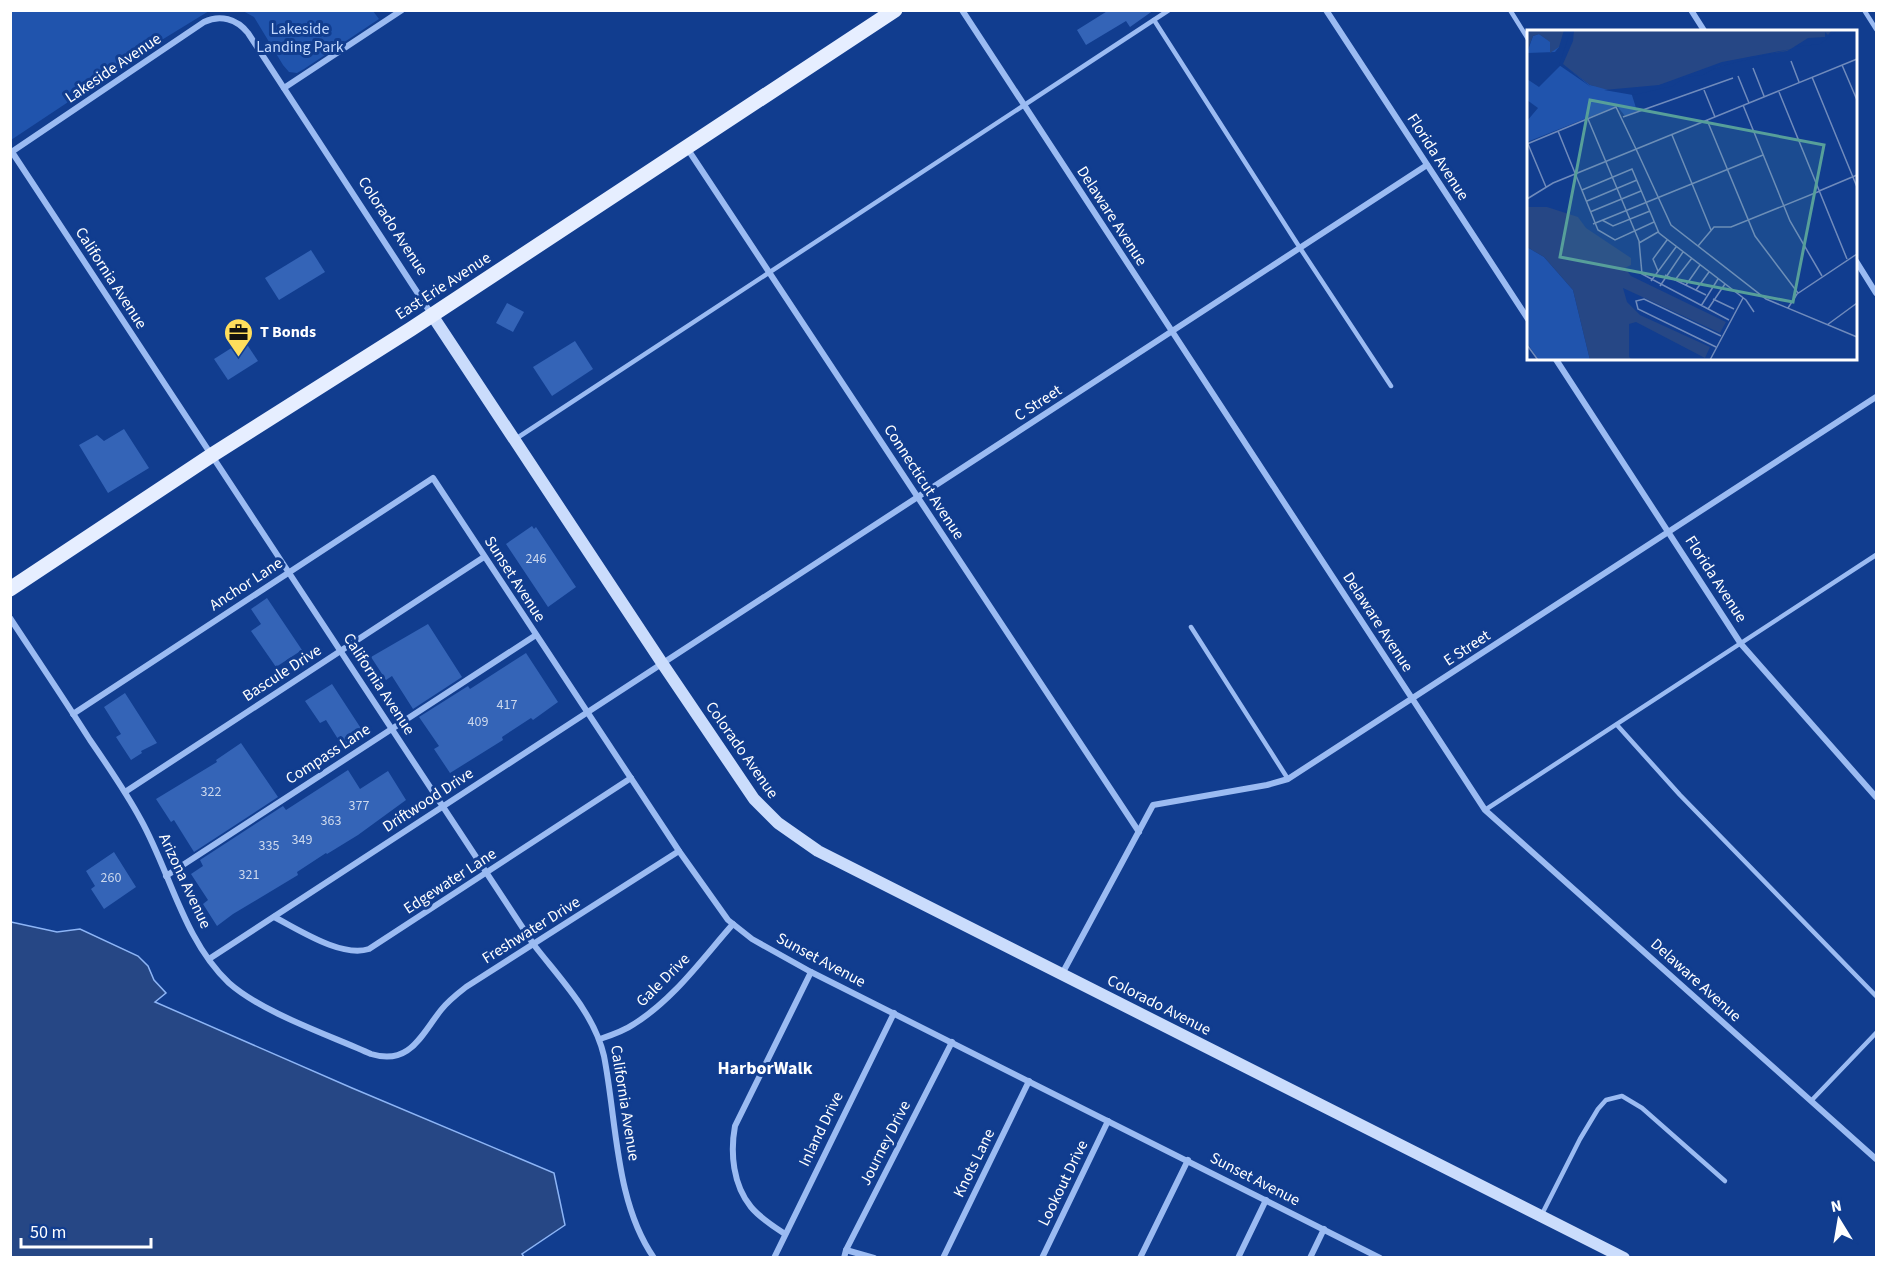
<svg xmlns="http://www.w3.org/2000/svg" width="1887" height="1268" font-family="'Source Sans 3',sans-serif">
	<rect width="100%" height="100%" fill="#113d8f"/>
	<g fill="#2054ad">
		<polygon points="11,10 209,10 209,11 160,41 11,140"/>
		<polygon points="243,11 373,11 379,19 304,69 297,73 289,72 283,65 254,17"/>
	</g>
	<polygon fill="#264785" stroke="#8db5f6" stroke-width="1.5" points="11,922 57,932 80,929 138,956 148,966 154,980 166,993 155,1002 352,1088 554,1173 565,1225 522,1254 524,1257 11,1257"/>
	<g fill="#3464b7">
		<polygon points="1109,10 1154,10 1130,27 1126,21 1086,45 1077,30"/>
		<polygon points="311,250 325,272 279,300 265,278"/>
		<polygon points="507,303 524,312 513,332 496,323"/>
		<polygon points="244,340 258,361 228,380 214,359"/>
		<polygon points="575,341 593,369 552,396 533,367"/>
		<polygon points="124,429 149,468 108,493 79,445 97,435 104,441"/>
		<polygon points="532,526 534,529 536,527 576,587 548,607 506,544"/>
		<polygon points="267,598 302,650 276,667 251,631 261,624 251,609"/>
		<polygon points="428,624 462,677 413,709 392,676 386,680 371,657"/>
		<polygon points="526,653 558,702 533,720 531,718 502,737 503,740 450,773 434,749 439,746 419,717 468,686 470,689"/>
		<polygon points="332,684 364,733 343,747 326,720 320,723 305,701"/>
		<polygon points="125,693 157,743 141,751 142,753 131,760 116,737 121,734 104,707"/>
		<polygon points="241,743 278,797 194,852 174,820 171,822 156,799 217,762 216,760"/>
		<polygon points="348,770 360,789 388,771 406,800 358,835 327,854 326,853 297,872 298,875 233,914 217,926 203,904 208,900 191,874 203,866 200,860 283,806 286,810"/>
		<polygon points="114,852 136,887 104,909 91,889 95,886 86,871"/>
	</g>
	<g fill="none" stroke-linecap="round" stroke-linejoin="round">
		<g stroke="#9bbbf2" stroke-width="4.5">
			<polyline points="1510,10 1528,39"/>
			<polyline points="1864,10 1876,29"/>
			<polyline points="1154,20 1300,248 1391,386"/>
			<polyline points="514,440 1169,10"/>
			<polyline points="1191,627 1288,779"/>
			<polyline points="1617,725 1680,795 1876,996"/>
			<polyline points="1485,810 1876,555"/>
			<polyline points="1811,1101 1876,1033"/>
			<polyline points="1541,1216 1580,1139 1598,1109 1606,1100 1622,1096 1642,1108 1725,1181"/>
		</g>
		<g stroke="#9bbbf2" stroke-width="6">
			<polyline points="962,10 1485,810 1876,1159"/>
			<polyline points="1326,10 1528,319"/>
			<polyline points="1691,10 1705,32"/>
			<polyline points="284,88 402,10"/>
			<polyline points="687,148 1139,832"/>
			<path d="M 12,152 L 534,945 C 561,980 594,1013 604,1056 C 617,1122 615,1202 654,1258"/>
			<path d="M 10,153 L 204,22 C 220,14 237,19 248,33 L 432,315"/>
			<polyline points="1856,261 1876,293"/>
			<polyline points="1555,358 1741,644 1876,797"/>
			<path d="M 10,618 C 37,659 64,699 90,740 C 108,766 126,792 141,820 C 170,872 184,941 229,983 C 263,1013 329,1035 371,1054 C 410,1066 421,1035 441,1010 C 448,1001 457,994 466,987 L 679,851"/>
			<polyline points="73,714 433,478 679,851 728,920 752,939 811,972 1380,1258"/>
			<polyline points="125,792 484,557"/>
			<polyline points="166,876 536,635"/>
			<path d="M 274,917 C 298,929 341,958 369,949 L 631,778"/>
			<polyline points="209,959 1427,165"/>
			<polyline points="1062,974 1153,805 1267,785 1288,779 1876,397"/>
			<path d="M 600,1039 C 612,1035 624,1031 634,1024 C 674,999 702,959 733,924"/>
			<path d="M 785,1234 C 773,1226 760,1218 751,1207 C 733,1185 730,1153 735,1126 L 811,972"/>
			<polyline points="846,1250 874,1258"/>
			<polyline points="774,1258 894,1013"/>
			<polyline points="844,1258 846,1250 952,1042"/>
			<polyline points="943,1258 1029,1081"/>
			<polyline points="1042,1258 1108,1121"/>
			<polyline points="1140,1258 1188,1160"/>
			<polyline points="1238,1258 1266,1200"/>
			<polyline points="1310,1258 1324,1229"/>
		</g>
		<polyline stroke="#cadcfc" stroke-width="12" points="432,315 662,663 754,799 778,823 818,851 1624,1258"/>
		<polyline stroke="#e6eeff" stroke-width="15" points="10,589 212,455 411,329 895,10"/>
	</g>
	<defs>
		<symbol id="office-pin" viewBox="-11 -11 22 30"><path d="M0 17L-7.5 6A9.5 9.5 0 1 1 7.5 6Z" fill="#ffde5c" stroke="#113d8f"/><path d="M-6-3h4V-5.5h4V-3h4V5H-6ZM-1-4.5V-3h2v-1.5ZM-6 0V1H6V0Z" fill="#111"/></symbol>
	</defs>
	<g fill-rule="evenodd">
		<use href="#office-pin" x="222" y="316" width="33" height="45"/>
	</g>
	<g text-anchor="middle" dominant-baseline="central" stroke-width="6" stroke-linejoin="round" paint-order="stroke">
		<g font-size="14" fill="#ccd8ed">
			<text x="536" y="559">246</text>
			<text x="507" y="705">417</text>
			<text x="478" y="722">409</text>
			<text x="211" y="792">322</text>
			<text x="359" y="806">377</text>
			<text x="331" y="821">363</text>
			<text x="302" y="840">349</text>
			<text x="269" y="846">335</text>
			<text x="249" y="875">321</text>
			<text x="111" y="878">260</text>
		</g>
		<g font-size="16" fill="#c2d8fd" stroke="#113d8f">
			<text x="300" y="29">Lakeside<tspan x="300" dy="18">Landing Park</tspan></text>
		</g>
		<g font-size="16" fill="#fff" stroke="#113d8f">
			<text transform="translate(113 68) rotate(-34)">Lakeside Avenue</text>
			<text transform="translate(1438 157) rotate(57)">Florida Avenue</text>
			<text transform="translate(1112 216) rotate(57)">Delaware Avenue</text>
			<text transform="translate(393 226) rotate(57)">Colorado Avenue</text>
			<text transform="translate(111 278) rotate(57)">California Avenue</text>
			<text transform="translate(443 286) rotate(-33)">East Erie Avenue</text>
			<text transform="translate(1038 403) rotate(-33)">C Street</text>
			<text transform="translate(924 482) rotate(57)">Connecticut Avenue</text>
			<text transform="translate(515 579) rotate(57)">Sunset Avenue</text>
			<text transform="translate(1716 579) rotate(57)">Florida Avenue</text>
			<text transform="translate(246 584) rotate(-33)">Anchor Lane</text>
			<text transform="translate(1378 622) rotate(57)">Delaware Avenue</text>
			<text transform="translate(1467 648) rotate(-33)">E Street</text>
			<text transform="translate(282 673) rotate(-33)">Bascule Drive</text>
			<text transform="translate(379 684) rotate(57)">California Avenue</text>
			<text transform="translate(742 750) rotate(55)">Colorado Avenue</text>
			<text transform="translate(328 754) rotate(-33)">Compass Lane</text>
			<text transform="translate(428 800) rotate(-33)">Driftwood Drive</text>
			<text transform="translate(185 881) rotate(65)">Arizona Avenue</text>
			<text transform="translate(450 881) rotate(-33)">Edgewater Lane</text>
			<text transform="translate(531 930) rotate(-32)">Freshwater Drive</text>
			<text transform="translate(821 960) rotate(28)">Sunset Avenue</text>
			<text transform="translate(663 980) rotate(-45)">Gale Drive</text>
			<text transform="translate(1696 980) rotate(42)">Delaware Avenue</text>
			<text transform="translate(1159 1005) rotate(27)">Colorado Avenue</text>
			<text transform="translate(625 1103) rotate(81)">California Avenue</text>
			<text transform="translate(821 1129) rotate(-64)">Inland Drive</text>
			<text transform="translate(885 1143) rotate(-63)">Journey Drive</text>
			<text transform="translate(974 1163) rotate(-64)">Knots Lane</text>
			<text transform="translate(1255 1179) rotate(27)">Sunset Avenue</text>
			<text transform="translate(1063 1183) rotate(-64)">Lookout Drive</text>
		</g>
		<g font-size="16" font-weight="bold" fill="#fff" stroke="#113d8f" text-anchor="start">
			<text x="260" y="332">T Bonds</text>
		</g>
		<g font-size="18" font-weight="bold" fill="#fff" stroke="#113d8f">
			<text x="765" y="1068">HarborWalk</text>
		</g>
	</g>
	<g transform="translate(1527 30)">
		<rect width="330" height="330" fill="#113d8f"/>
		<path d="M 12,4 L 32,17 L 28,22 L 0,23 L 6,6 ZM 35,34 L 63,55 L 104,62 L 110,81 L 98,86 L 90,76 L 0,112 L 0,91 L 11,78 L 0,70 L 0,49 L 12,57 ZM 0,217 L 17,227 L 46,260 L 63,330 L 12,330 L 0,313 Z" fill="#2054ad"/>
		<path d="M 0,0 L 37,0 L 32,17 L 23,23 L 23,12 L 12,4 L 6,6 L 0,21 ZM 47,0 L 307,0 L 298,9 L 274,13 L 260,21 L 223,27 L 123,58 L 85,61 L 63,55 L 35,34 ZM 0,177 L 20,177 L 51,187 L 59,198 L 104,228 L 104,235 L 98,238 L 104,246 L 199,292 L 193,303 L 96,258 L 100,272 L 113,285 L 183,317 L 178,328 L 109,292 L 102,294 L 102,327 L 106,330 L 63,330 L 46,260 L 17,227 L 0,217 Z" fill="#264785"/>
		<path d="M 44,0 L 47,0 L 46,11 L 36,34 L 64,57 L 32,35 ZM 305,0 L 310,1 L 293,14 L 267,17 L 281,8 L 298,7 L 298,2 L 301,5 ZM 264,19 L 190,37 L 176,45 L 158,47 L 146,56 L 106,65 L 77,60 L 132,55 L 195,32 Z" fill="#113d8f"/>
		<path fill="none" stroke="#708bbc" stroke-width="1.5" d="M 264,31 L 272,52M 315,35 L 330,70M 226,38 L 237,66M 211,46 L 222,73M 285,47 L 330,157M 177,60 L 188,87M 252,62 L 320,229M 216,75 L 263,191 L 295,246M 96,87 L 206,48M 61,89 L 112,211 L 115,244 L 202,290M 180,90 L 228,206 L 271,263M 31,101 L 71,200 L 88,210 L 127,192M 145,105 L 184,200M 0,114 L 89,77 L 109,119M 1,114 L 19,157M 109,119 L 144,195 L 239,269 L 330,307M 55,160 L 105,139 L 132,203 L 219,270 L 227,282M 292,161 L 330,145M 0,169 L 26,153 L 330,29M 60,171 L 110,150M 63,182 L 114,161M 75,190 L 86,196 L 123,181M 66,194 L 236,125M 112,213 L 131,202M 171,216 L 187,197 L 204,197 L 293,161M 131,241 L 126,229 L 140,210M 138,245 L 179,265M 148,250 L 165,228M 124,251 L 149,217M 159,255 L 173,235M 133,256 L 156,222M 169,260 L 182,242M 186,269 L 207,279M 174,276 L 191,249M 261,278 L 270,264 L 330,224M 181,279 L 198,254M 300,295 L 330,273M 0,315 L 11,330M 189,317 L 111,279 L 109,271 L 117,269 L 194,306M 183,330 L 216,268"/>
		<path fill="#579f9a" fill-opacity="0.15" stroke="#579f9a" stroke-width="3" d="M 63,70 L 297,115 L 266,272 L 33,227 Z"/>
		<rect width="330" height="330" fill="none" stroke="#fff" stroke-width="3"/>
	</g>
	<rect width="1887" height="1268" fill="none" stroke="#ffffff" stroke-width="24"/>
	<g transform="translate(1839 1220) rotate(349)" stroke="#113d8f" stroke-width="4.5" paint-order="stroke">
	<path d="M0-4.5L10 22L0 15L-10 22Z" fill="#ffffff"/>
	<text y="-9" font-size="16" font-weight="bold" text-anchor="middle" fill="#ffffff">N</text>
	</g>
	<path d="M21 1238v9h130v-9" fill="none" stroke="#ffffff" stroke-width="3"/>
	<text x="30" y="1238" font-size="18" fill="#ffffff" stroke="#113d8f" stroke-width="4.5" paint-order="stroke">50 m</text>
</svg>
